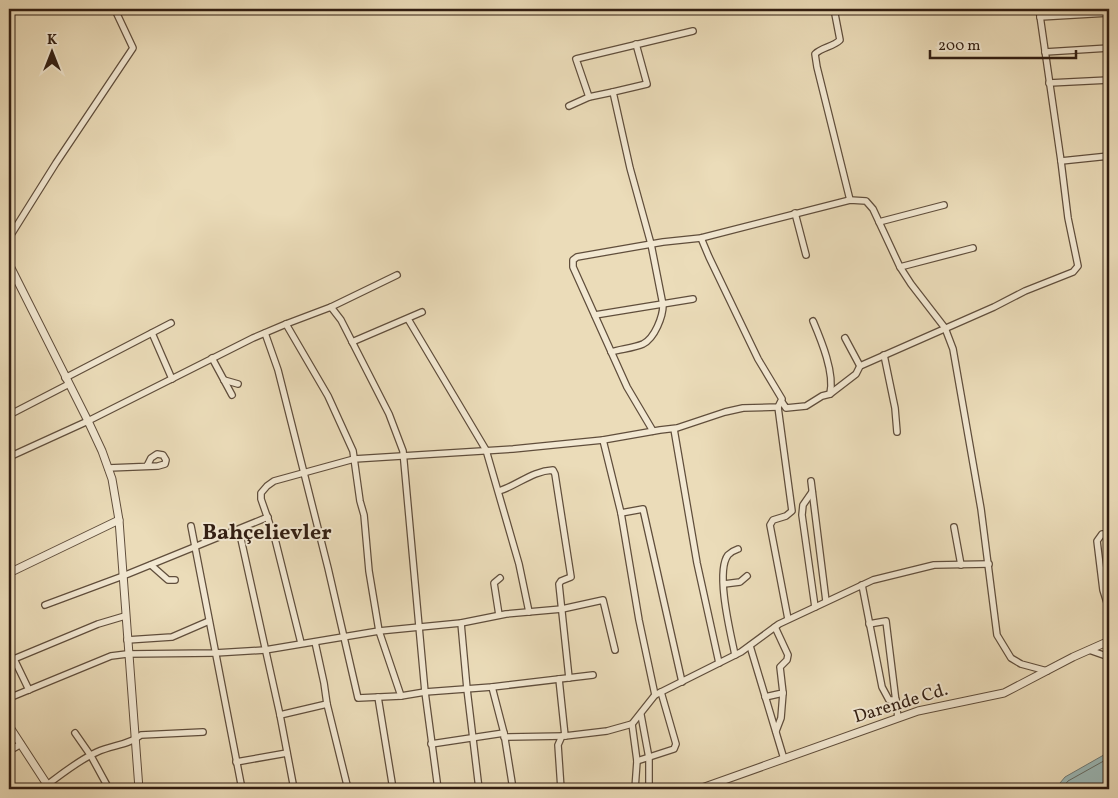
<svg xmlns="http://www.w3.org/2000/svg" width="1118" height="798" font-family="Vollkorn,serif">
	<rect width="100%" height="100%" fill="#ebdcb9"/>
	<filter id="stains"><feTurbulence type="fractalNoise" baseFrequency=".004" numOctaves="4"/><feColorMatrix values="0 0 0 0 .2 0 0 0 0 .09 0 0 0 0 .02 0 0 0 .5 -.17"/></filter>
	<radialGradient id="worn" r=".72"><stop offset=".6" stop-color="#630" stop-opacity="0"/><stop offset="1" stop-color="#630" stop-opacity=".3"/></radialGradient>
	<polygon fill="#9bb9b8" stroke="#717b76" points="1109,752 1109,779 1095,789 1055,789 1065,777"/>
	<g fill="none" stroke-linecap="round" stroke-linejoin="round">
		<polyline stroke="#666c65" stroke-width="1" points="1061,789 1068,781 1109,758"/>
		<defs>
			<g id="minor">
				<path d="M 834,9 L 840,40 C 833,47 822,47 815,54 L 817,67 L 850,200"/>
				<polyline points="1039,9 1061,161 1109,156"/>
				<polyline points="1040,17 1109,13"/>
				<polyline points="1045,52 1109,48"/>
				<polyline points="1049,83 1109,80"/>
				<polyline points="589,97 576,59 693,31"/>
				<polyline points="569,106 589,97 613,92"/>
				<polyline points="795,213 806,255"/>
				<polyline points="879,222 944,205"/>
				<polyline points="9,238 56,163 133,48 117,14"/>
				<polyline points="900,267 973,248"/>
				<polyline points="9,281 15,276"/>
				<polyline points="331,307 397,275"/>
				<polyline points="595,315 693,299"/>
				<polyline points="408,319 486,450 519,564 529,612"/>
				<path d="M 813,321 C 821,340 835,373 830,394"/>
				<polyline points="286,324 328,396 353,451 360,501 364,515 369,571 379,631 401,696"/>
				<polyline points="152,333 172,379"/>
				<polyline points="265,333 278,370 328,568 358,698 401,696 425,692 492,687 593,675"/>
				<polyline points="845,338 860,366"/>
				<polyline points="352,342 422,312"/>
				<path d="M 611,352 C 621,349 634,348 643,344 C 655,338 663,316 663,305 L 651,244 L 630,168 L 613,92 L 647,84 L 636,44"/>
				<polyline points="884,355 895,408 897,432"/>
				<polyline points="212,358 232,395"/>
				<polyline points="65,378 171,323"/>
				<polyline points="224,380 238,384"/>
				<polyline points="782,402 786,408 806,406 822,396 830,394 856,374 860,366 994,307 1025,291 1073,272 1078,266 1068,218 1061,161"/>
				<polyline points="778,407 792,511 786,516 773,520 770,525 788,619"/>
				<polyline points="9,415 69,384"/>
				<polyline points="674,429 697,563 719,663"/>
				<polyline points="653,431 627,387 573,267 573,260 577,257 663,242 701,238 850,200 866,201 873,209 900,267 911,284 945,328 953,349 981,509 997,635 1011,658 1021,664 1047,671"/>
				<polyline points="603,440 621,513 639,620 655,695"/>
				<polyline points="9,457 88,421 253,338 286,324 331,307 341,320 389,414 403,451 425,692 438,789"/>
				<polyline points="108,468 158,466 165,464 166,460 163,455 157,454 151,458 147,466"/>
				<polyline points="811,481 826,601"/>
				<path d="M 499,491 C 518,485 532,471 553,470 L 555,474 L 571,577 L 561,581 L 559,584 L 569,678"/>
				<polyline points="812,492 803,505 802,515 815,607"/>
				<polyline points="621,513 643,509 682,682"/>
				<polyline points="191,526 242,789"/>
				<polyline points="954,527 961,565"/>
				<polyline points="239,530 280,715 294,789"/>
				<polyline points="1109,534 1102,534 1097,541 1103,590 1109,609"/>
				<polyline points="151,565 168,580 175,580"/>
				<polyline points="724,584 740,582 747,576"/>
				<polyline points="862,585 882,687 889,700 896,700"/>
				<polyline points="45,605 123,576 268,517"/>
				<polyline points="499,615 494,583 500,578"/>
				<polyline points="461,623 467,689 479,789"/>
				<polyline points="869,624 886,621 898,718"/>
				<polyline points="127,640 172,637 209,621"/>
				<polyline points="315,642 324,683 327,704 348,789"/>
				<polyline points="301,643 275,539 261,499 261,493 267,486 274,481 354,459 513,449 603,440 660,430 677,428 725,412 743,408 778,407 782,399 758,359 709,257 701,238"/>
				<polyline points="750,646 784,759"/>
				<polyline points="1089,650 1109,657"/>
				<path d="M 735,655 C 731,635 715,572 728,555 C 731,552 735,550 738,549"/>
				<polyline points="14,659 29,690"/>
				<polyline points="9,661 98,624 125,616"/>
				<polyline points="559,679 565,736 607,731 632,724 655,695 741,652 779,624 873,580 934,565 989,564"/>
				<polyline points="492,687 504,733 513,789"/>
				<polyline points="378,697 393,789"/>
				<polyline points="765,697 783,693 780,667 787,660 788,655 775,627"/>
				<polyline points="9,698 111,656 127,654 215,653 265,650 379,631 461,623 506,614 562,609 603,600 615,650"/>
				<polyline points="280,715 327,704"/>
				<polyline points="641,715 649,758 649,789"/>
				<polyline points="632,724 637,761 635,789"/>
				<polyline points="776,731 781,718 783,693"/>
				<polyline points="75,733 91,756 109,789"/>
				<polyline points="504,737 565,736"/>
				<polyline points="431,744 504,733"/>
				<polyline points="9,751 21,744"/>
				<polyline points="637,761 674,749 676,744 661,692"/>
				<polyline points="236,762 287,753"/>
				<path d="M 47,785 C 63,773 79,760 97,752 C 112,745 129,745 141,735 L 203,732"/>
				<polyline points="561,789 558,745 562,736"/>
			</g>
			<g id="tertiary">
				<polyline points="9,264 88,421 102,451 112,479 119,520 139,789"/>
				<polyline points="9,573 119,520"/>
				<polyline points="9,726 50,789"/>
				<polyline points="699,789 918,711 1004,693 1073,657 1109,641"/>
			</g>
		</defs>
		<use href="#minor" stroke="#604e3c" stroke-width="8"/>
		<use href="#tertiary" stroke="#604e3c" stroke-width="9"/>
		<use href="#minor" stroke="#f2e8d2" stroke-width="5.5"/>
		<use href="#tertiary" stroke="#f2e8d2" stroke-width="7"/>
	</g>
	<g text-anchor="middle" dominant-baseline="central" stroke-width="4" stroke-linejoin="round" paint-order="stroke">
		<g font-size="18" fill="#321e12" stroke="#f2e8d2">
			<text transform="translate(901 704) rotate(-17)">Darende Cd.</text>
		</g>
		<g font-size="22" font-weight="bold" fill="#321e12" stroke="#f2e8d2">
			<text x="267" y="533">Bahçelievler</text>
		</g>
	</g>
	<rect width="1118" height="798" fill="none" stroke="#ebdcb9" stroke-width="30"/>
	<rect x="10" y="10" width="1098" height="778" fill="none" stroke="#321e12" stroke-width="2.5"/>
	<rect x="15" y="15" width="1088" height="768" fill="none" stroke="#321e12"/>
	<g transform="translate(52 52)" stroke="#f2e8d2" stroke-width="4" paint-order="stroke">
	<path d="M0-4L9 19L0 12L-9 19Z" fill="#321e12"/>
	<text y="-8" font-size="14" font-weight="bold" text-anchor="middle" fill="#321e12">K</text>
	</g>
	<path d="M930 50v8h146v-8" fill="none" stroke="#321e12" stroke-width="2.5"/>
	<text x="938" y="50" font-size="15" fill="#321e12" stroke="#f2e8d2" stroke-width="4" paint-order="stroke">200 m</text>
	<rect width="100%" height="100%" filter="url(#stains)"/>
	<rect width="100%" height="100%" fill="url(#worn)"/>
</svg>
